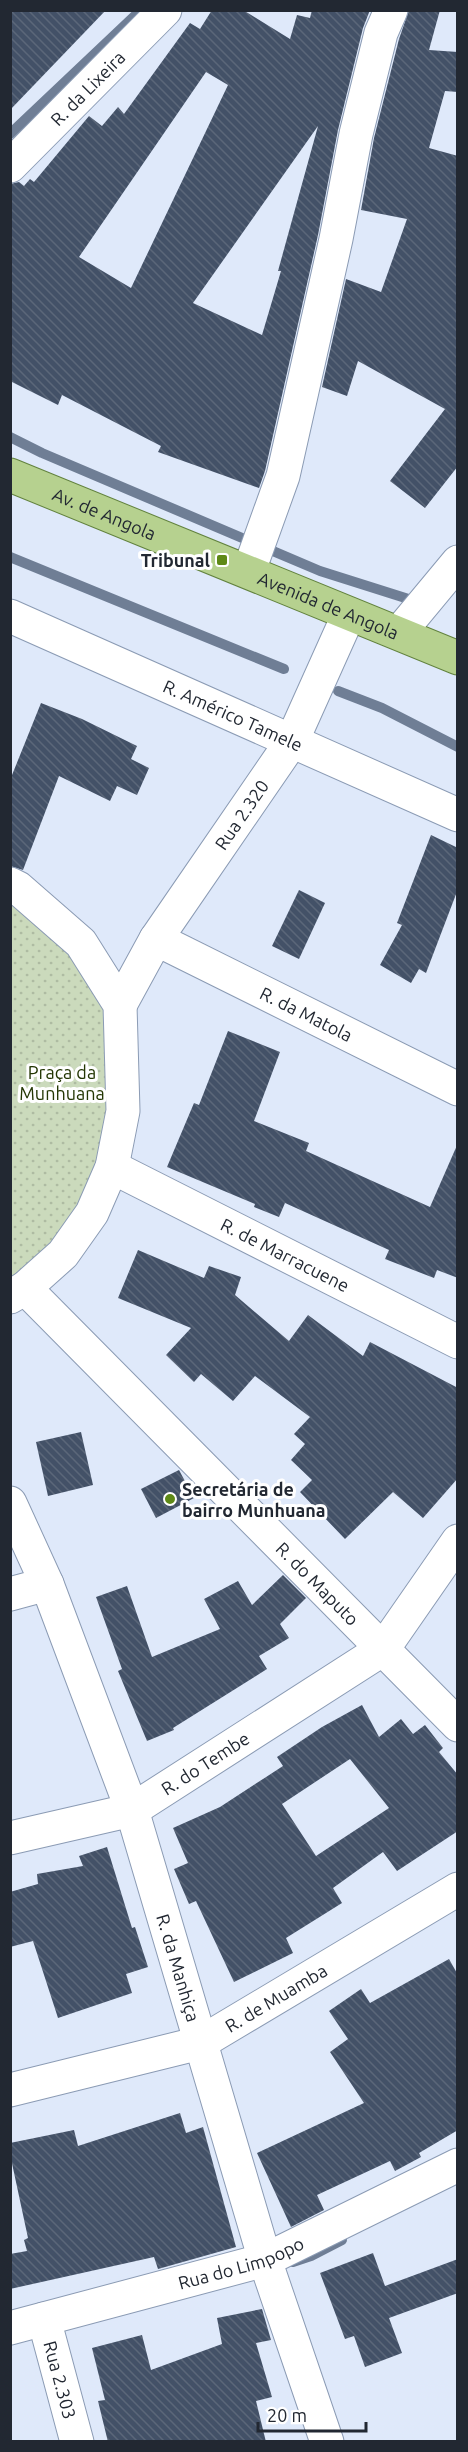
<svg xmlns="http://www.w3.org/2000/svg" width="468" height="2452" font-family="Ubuntu,sans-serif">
	<defs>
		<pattern id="park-dots" width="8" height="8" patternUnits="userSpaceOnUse" patternTransform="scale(1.5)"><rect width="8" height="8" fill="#cbdabc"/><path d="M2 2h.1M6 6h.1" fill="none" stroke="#aebba2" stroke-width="1.8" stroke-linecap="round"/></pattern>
		<pattern id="building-back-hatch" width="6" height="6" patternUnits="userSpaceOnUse" patternTransform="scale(1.5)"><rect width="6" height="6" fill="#435167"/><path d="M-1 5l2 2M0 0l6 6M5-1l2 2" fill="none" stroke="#5b6779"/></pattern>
	</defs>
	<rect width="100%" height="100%" fill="#dfe9fa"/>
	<polygon fill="url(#park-dots)" points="10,893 73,948 110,1005 114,1111 82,1208 10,1287"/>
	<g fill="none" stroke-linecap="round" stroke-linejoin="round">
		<g stroke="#6f7e95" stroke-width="10">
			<polyline points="10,134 141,10"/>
			<polyline points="10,437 42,453 320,571 418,602"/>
			<polyline points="10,557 284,669"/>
			<polyline points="338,691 382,708 458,747"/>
			<polyline points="293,2262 311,2256 342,2240"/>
		</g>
	</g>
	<g fill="url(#building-back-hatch)" fill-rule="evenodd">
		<polygon points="10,10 106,10 10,110"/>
		<path d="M 212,10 L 243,10 L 290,39 L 297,15 L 310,18 L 312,10 L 370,10 L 363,28 L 338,130 L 318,235 L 265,471 L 259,488 L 158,452 L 161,446 L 62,395 L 58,405 L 10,381 L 10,184 L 19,182 L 24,186 L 30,179 L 34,182 L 89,116 L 102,126 L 118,107 L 124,114 L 190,23 L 200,29 ZM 206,72 L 228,85 L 131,288 L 79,257 ZM 318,126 L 278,271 L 281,271 L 262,335 L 193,303 Z"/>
		<polygon points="409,10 440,10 429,50 458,52 458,92 445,91 429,148 458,156 458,466 425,508 390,481 445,409 358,361 347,396 322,387 346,279 381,292 407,219 361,210 374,138 399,39"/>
		<polygon points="41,703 82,719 137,746 131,759 149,768 137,795 117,786 110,801 59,776 23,870 10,866 10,780"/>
		<polygon points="431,835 458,848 458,889 426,973 419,969 411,983 380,965 402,925 397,923"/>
		<polygon points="299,890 325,903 299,959 272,946"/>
		<polygon points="228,1031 280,1052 254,1121 309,1143 306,1151 430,1207 458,1143 458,1278 437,1270 434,1278 385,1259 389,1250 285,1203 279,1217 254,1207 255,1204 167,1167 194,1103 199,1105"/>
		<polygon points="138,1250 204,1278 209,1266 241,1277 235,1295 289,1341 308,1315 363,1356 370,1342 458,1388 458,1478 423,1518 393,1492 345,1539 300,1492 312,1480 291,1460 305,1444 294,1434 310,1417 255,1376 233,1401 201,1374 194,1382 166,1355 191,1328 118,1298"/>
		<polygon points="81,1432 93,1485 48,1496 36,1442"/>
		<polygon points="179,1470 194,1498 156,1518 141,1489"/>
		<polygon points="283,1575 306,1598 280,1624 289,1638 259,1656 267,1669 173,1728 174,1730 147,1741 118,1671 122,1669 96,1597 127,1586 152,1657 220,1629 204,1599 238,1581 252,1605"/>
		<path d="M 362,1705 L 379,1737 L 401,1719 L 413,1734 L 425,1725 L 443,1748 L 439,1752 L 458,1775 L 458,1831 L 397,1871 L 383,1852 L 333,1888 L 342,1903 L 286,1938 L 293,1953 L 234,1982 L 196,1901 L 189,1904 L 174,1869 L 188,1863 L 173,1828 L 220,1807 L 283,1766 L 277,1757 L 322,1727 ZM 350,1759 L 389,1808 L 316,1856 L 282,1804 Z"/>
		<polygon points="107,1847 132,1928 135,1927 148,1967 126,1974 132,1993 58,2018 33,1941 10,1947 10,1892 38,1884 37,1874 83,1866 79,1856"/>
		<polygon points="449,1959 458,1975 458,2130 419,2153 421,2157 395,2171 390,2161 317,2195 324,2210 291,2227 257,2153 364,2103 330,2052 348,2039 329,2011 361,1989 370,2003"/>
		<polygon points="180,2113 186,2133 203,2127 236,2247 158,2269 154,2257 10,2289 10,2254 27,2251 24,2240 28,2238 10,2154 10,2143 74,2130 78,2146"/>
		<polygon points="373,2253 385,2286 458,2259 458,2293 389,2318 402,2353 365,2367 354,2336 345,2339 320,2273"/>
		<polygon points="262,2309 271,2340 256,2343 272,2397 256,2401 266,2442 108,2442 98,2401 105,2400 92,2348 142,2335 151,2370 222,2344 217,2318"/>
	</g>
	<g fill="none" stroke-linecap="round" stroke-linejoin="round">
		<defs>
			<g id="minor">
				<path id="s1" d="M 10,166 L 165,10"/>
				<polyline points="246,570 251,565 283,476 336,239 356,134 381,33 391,10"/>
				<path id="s2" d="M 10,616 L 458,815"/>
				<polyline points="399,633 458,562"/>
				<polyline points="10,884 18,888 81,943 120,1005 123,1111 112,1167 92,1213 63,1254 25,1288 10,1297"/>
				<path id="s3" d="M 156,939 L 458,1089"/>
				<path id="s4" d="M 120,1005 L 156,939 L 292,741 L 349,614"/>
				<path id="s5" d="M 112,1167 L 458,1342"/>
				<path id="s6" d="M 25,1288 L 458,1725"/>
				<path id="s7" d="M 10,1503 L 47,1584 L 132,1810 L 265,2260 L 327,2442"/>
				<polyline points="10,1594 47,1584"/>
				<path id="s8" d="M 10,1838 L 132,1810 L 383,1649 L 458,1541"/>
				<path id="s9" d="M 10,2090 L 200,2043 L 458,1889"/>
				<path id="s10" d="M 44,2319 L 77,2442"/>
				<path id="s11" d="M 10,2328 L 265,2260 L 458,2165"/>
			</g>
			<g id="major">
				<path id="s12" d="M 10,475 L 458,658"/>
			</g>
		</defs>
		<use href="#minor" stroke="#8b9bb4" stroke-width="35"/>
		<use href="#major" stroke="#62823e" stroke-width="35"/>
		<use href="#minor" stroke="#fff" stroke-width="33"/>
		<use href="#major" stroke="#b6d18f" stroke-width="33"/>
	</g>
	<g fill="#5e8917" stroke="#fff" stroke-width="2">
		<rect x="216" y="554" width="12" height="12" rx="3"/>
		<circle cx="170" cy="1499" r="6"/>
	</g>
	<g text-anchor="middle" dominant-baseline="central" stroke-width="6" stroke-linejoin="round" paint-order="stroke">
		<g font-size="18" fill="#222832" stroke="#fff">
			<text stroke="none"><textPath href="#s1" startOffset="110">R. da Lixeira</textPath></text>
			<text stroke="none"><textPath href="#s12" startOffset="102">Av. de Angola</textPath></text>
			<text stroke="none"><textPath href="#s12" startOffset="344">Avenida de Angola</textPath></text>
			<text stroke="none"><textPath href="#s2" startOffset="244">R. Américo Tamele</textPath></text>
			<text stroke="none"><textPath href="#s4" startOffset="226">Rua 2.320</textPath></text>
			<text stroke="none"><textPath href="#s3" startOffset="168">R. da Matola</textPath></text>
			<text stroke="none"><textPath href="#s5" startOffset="194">R. de Marracuene</textPath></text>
			<text stroke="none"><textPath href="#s6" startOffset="416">R. do Maputo</textPath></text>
			<text stroke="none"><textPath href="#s8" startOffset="212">R. do Tembe</textPath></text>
			<text stroke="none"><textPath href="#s7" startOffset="495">R. da Manhiça</textPath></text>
			<text stroke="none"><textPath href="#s9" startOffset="284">R. de Muamba</textPath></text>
			<text stroke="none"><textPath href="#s11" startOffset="240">Rua do Limpopo</textPath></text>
			<text stroke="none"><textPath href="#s10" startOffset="63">Rua 2.303</textPath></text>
		</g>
		<g font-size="18" font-weight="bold" fill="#222832" stroke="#fff" text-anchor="end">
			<text x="210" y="560">Tribunal</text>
			<text x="182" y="1489" text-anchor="start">Secretária de<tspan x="182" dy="21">bairro Munhuana</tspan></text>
		</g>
		<g font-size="18" fill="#233603" stroke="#fff">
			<text x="62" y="1072">Praça da<tspan x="62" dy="21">Munhuana</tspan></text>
		</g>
	</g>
	<rect width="468" height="2452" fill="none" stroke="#222832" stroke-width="24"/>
	<path d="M258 2422v9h108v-9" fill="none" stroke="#222832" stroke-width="3"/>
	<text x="267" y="2422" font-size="18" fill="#222832" stroke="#ffffff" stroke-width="4.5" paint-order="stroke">20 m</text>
</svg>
